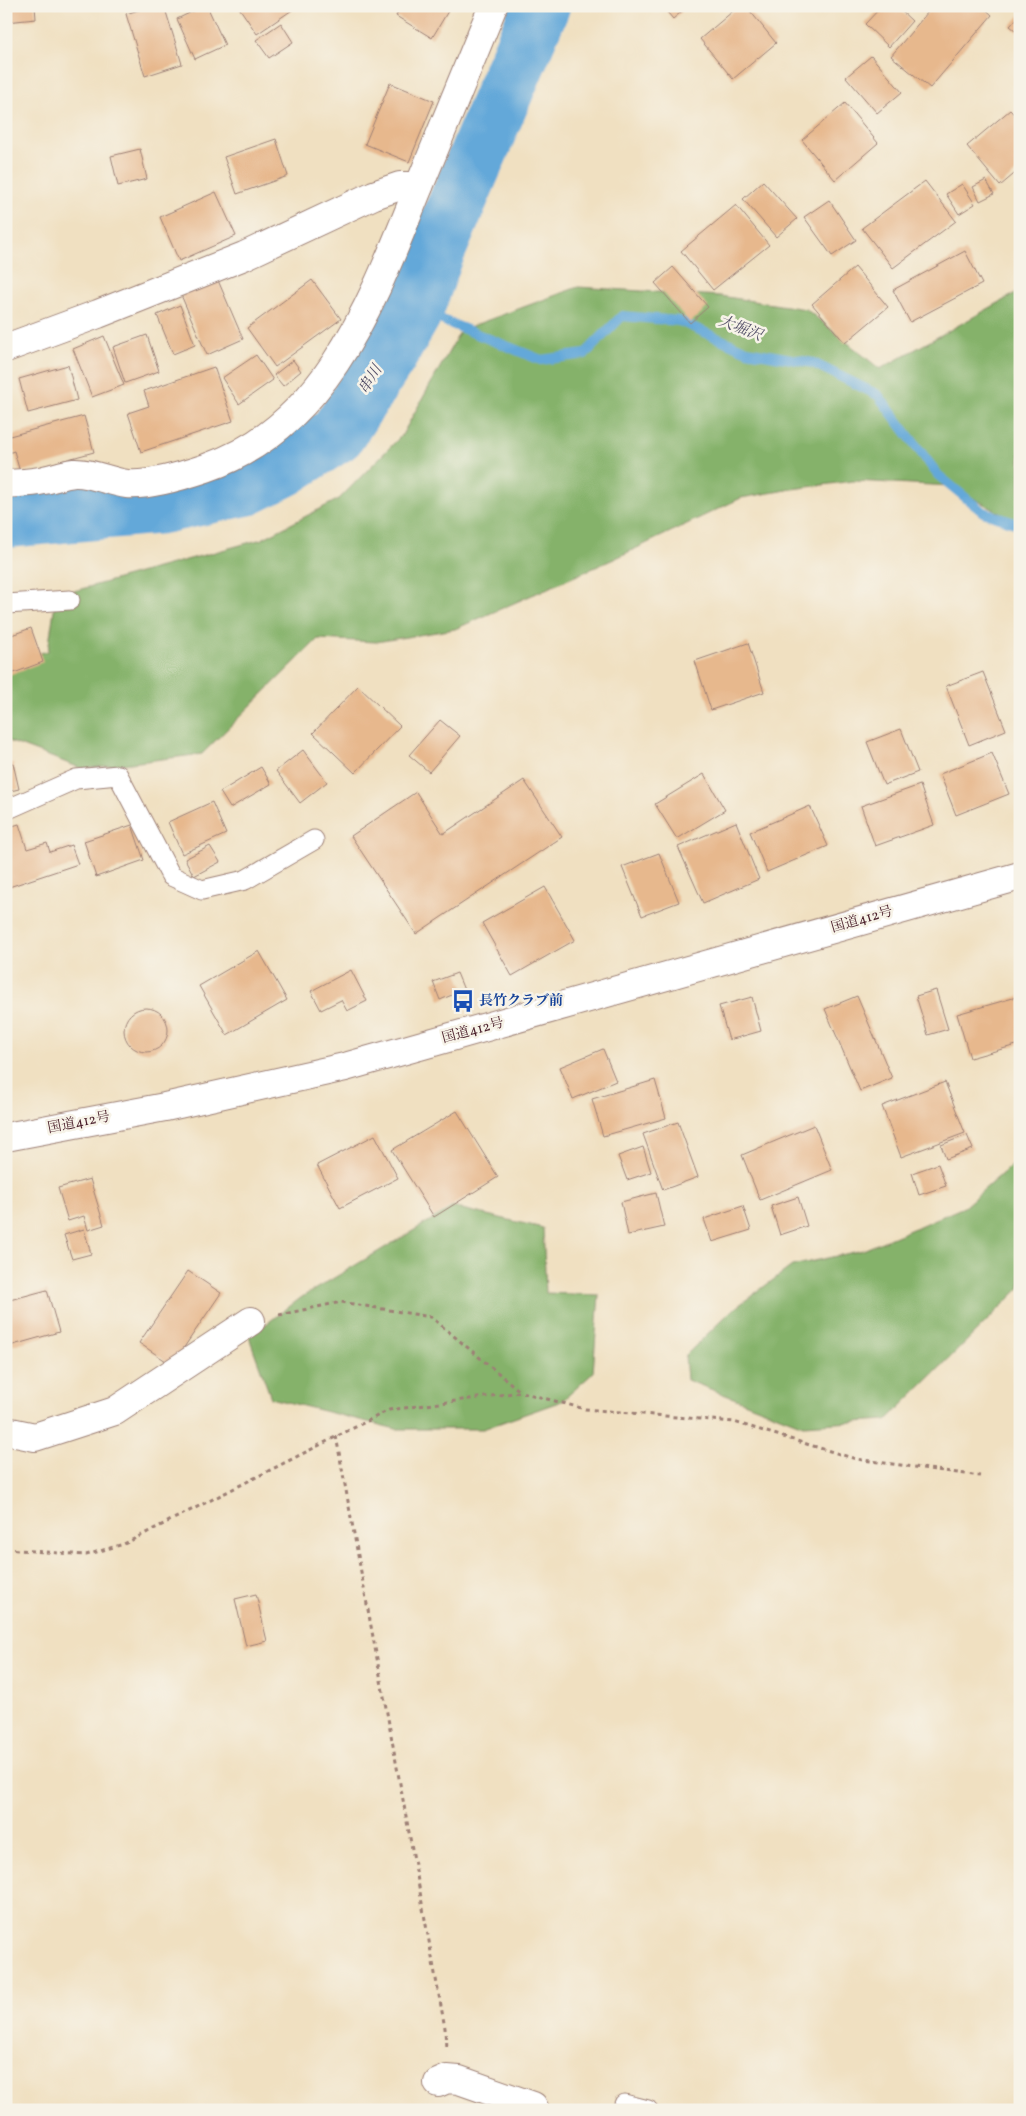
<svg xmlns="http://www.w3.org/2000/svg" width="1026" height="2116" font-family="Vollkorn,'Noto Serif JP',serif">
	<rect width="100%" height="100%" fill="#f7f3e8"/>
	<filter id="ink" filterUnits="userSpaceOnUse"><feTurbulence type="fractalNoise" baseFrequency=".02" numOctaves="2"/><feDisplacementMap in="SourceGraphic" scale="10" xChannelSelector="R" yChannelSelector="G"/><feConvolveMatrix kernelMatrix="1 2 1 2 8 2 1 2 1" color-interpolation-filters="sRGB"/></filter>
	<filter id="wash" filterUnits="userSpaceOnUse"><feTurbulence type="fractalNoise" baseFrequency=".0096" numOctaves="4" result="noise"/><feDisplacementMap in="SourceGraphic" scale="20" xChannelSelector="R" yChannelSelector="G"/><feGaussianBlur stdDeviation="1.12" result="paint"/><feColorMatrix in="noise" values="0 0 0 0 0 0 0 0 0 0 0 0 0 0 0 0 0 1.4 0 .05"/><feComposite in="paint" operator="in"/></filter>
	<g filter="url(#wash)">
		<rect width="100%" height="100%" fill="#f0e0c1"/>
		<g fill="#85b26a" stroke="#68684a">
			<polygon points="578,287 720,296 806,309 880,369 1020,291 1020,524 951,486 853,481 792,489 741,498 614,559 455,629 376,642 318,639 202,754 83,769 6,740 6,662 48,651 56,596 262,539 339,499 402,435 461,330"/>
			<polygon points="1020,1158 1020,1288 887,1420 803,1425 687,1380 685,1356 731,1311 792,1266 863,1250 964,1207"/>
			<polygon points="453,1207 543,1228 546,1293 599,1295 593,1373 562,1401 483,1429 396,1429 271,1398 249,1337 302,1297"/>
		</g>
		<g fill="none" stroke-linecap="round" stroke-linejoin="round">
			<polyline stroke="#64a8d9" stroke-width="10" points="415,309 541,360 585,354 622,316 679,321 747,351 813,363 878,395 938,475 983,512 1020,525"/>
			<polyline stroke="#64a8d9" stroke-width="58" points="6,519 162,505 246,487 286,467 337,434 388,356 415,309 434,257 541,6"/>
		</g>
		<g id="blocks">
			<g fill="#e7b88d">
				<polygon points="6,6 35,6 36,19 6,22"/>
				<polygon points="151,6 183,6 166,12 182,64 145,76 126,14"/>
				<polygon points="204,6 207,6 225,45 195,59 177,19"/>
				<polygon points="238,6 298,6 257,34"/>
				<polygon points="401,6 451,6 432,38 396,16"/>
				<polygon points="662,6 688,6 673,19"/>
				<polygon points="739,6 746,6 776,43 733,79 700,39"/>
				<polygon points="882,6 896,6 912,21 889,47 865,24"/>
				<polygon points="933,6 982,6 992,15 930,88 891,56"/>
				<polygon points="1020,15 1020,34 1010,26"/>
				<polygon points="281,23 293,42 269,58 256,40"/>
				<polygon points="871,56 902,92 877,113 846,77"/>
				<polygon points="390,83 434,101 409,162 365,144"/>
				<polygon points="845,103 878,143 835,180 802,140"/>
				<polygon points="1010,110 1020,121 1020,169 1000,186 967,146"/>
				<polygon points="276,139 288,176 237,194 224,157"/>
				<polygon points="140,149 147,179 118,186 111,156"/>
				<polygon points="986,180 994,194 980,201 973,187"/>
				<polygon points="763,181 797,219 776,237 743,199"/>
				<polygon points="925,181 956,221 893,268 862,228"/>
				<polygon points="962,184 975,204 959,214 946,194"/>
				<polygon points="216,192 236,236 179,261 160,217"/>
				<polygon points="829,200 856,240 832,256 804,217"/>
				<polygon points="736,205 769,245 713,290 681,251"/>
				<polygon points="965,251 982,284 910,322 893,290"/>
				<polygon points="673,267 708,307 690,323 655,283"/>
				<polygon points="855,267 888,307 845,343 812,304"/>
				<polygon points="217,278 243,339 207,355 181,295"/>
				<polygon points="312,280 341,319 275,367 247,328"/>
				<polygon points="180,305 195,345 173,354 157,315"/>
				<polygon points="147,335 159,371 125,383 113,347"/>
				<polygon points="104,336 124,385 92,397 73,349"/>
				<polygon points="256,355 273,380 239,404 222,378"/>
				<polygon points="293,360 301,371 283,386 274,375"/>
				<polygon points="68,365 77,400 28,413 19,379"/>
				<polygon points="214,367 233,421 141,452 128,413 149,406 144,391"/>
				<polygon points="84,416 94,452 20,472 14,451 6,454 6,437"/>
				<polygon points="31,628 43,662 6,676 6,637"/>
				<polygon points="748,643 764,692 711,710 695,661"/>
				<polygon points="983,672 1006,730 969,745 946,686"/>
				<polygon points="358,686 400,726 355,773 313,733"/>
				<polygon points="440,720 460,736 429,772 409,755"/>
				<polygon points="901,729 918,772 884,785 867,742"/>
				<polygon points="303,750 327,782 300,803 276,771"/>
				<polygon points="992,753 1009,794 956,815 940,774"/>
				<polygon points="13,763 19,789 6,792 6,764"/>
				<polygon points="261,767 271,784 230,808 220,792"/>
				<polygon points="704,774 725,810 677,839 655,804"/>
				<polygon points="524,780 562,837 416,934 351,836 416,792 443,834"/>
				<polygon points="920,785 934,825 875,846 861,806"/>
				<polygon points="212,802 226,834 182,854 168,822"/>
				<polygon points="810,806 828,846 767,872 750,832"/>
				<polygon points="736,822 759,879 703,903 678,847"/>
				<polygon points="19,824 27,849 47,843 50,852 71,845 78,864 6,888 6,828"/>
				<polygon points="132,825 144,860 96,877 84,841"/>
				<polygon points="210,846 220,862 194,876 185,859"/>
				<polygon points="659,853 679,902 642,916 622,867"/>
				<polygon points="545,887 575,940 512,976 482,923"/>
				<polygon points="259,951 287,1000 227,1035 199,986"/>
				<polygon points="351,970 367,1001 347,1011 341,1000 321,1010 311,991"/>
				<polygon points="457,973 464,990 440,1000 433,982"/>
				<polygon points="936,990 948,1029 928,1035 916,996"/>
				<polygon points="857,996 892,1078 860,1091 825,1009"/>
				<polygon points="1020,996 1020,1044 970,1058 957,1014"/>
				<polygon points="752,997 761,1031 729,1040 719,1006"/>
				<circle cx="146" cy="1030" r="22"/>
				<polygon points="603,1049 616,1081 573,1099 560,1067"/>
				<polygon points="655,1080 666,1118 603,1136 592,1099"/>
				<polygon points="945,1082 965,1133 901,1157 882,1106"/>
				<polygon points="457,1111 498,1177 434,1217 392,1150"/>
				<polygon points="678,1122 698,1177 663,1190 643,1134"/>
				<polygon points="814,1125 832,1170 760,1200 742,1155"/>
				<polygon points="375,1135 398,1178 340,1208 317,1165"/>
				<polygon points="967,1135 973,1149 946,1159 941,1145"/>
				<polygon points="643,1147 651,1172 627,1180 618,1156"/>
				<polygon points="938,1164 946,1186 919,1195 912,1173"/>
				<polygon points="90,1179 104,1225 88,1230 84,1216 68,1221 58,1188"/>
				<polygon points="656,1193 664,1227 628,1235 621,1202"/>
				<polygon points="798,1197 807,1226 780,1235 771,1206"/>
				<polygon points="743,1206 751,1230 712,1242 704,1219"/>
				<polygon points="84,1229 91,1254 72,1259 64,1235"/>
				<polygon points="188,1271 221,1293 172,1365 139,1343"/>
				<polygon points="47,1290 59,1332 6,1347 6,1301"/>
				<polygon points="256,1594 267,1641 246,1646 235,1599"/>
			</g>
		</g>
	</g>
	<g filter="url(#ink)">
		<use href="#blocks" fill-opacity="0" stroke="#9d8076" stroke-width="1"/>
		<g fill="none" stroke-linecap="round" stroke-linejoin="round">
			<defs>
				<g id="service">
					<polyline points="6,604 70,600"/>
					<polyline points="6,810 76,779 118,775 171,876 202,890 245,880 314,840"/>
					<polyline points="624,2104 648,2110"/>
				</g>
				<g id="minor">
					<polyline points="6,348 98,314 244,256 374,195 400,186 419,186"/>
					<path d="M 6,484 C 19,483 32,483 44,480 C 54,478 64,474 74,473 C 91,472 110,482 127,484 C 148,486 185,475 206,468 C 330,426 375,294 420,184 C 444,124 469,65 493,6"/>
					<polyline points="6,1431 35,1437 115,1411 251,1321"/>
					<polyline points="438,2083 447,2079 459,2080 533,2106 535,2110"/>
				</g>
				<polyline id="trunk" points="6,1137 165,1107 345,1067 1020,876"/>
			</defs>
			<use href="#service" stroke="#9d8076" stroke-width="21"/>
			<use href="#minor" stroke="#9d8076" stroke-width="30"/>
			<use href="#trunk" stroke="#9d8076" stroke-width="30"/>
			<g stroke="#9d8076" stroke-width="3" stroke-dasharray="4 4" stroke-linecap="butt">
				<polyline points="279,1315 341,1302 431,1317 521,1392"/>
				<polyline points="336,1436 445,2028 446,2050"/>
				<polyline points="6,1549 86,1555 124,1544 389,1410 521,1392 585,1409 734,1422 856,1459 980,1476"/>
			</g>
			<use href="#service" stroke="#fff" stroke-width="19"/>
			<use href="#minor" stroke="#fff" stroke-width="28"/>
			<use href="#trunk" stroke="#fff" stroke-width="28"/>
		</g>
	</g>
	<defs>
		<symbol id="bus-bare" viewBox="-9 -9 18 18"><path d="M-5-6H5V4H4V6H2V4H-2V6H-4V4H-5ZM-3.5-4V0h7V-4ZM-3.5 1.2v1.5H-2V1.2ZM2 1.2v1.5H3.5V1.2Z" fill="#1a4fb4" stroke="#f7f3e8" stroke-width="2.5" paint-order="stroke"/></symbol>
	</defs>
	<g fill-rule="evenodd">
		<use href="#bus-bare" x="447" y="985" width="32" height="32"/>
	</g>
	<g text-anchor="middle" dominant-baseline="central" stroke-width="5" stroke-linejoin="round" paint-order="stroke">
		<g font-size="14" fill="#4a1f2b" stroke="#f7f3e8">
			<text transform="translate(862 920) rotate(-16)">国道412号</text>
			<text transform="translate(473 1031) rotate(-15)">国道412号</text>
			<text transform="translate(79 1123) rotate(-11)">国道412号</text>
		</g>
		<g font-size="14" font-weight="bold" fill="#164399" stroke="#f7f3e8" text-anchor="start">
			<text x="479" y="1001">長竹クラブ前</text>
		</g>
		<g font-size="15" font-style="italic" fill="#534f68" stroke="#f7f3e8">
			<text transform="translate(740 329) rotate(21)">大堀沢</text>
			<text transform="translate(371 380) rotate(-58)">串川</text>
		</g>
	</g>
	<rect width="1026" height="2116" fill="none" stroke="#f7f3e8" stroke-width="25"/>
</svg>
